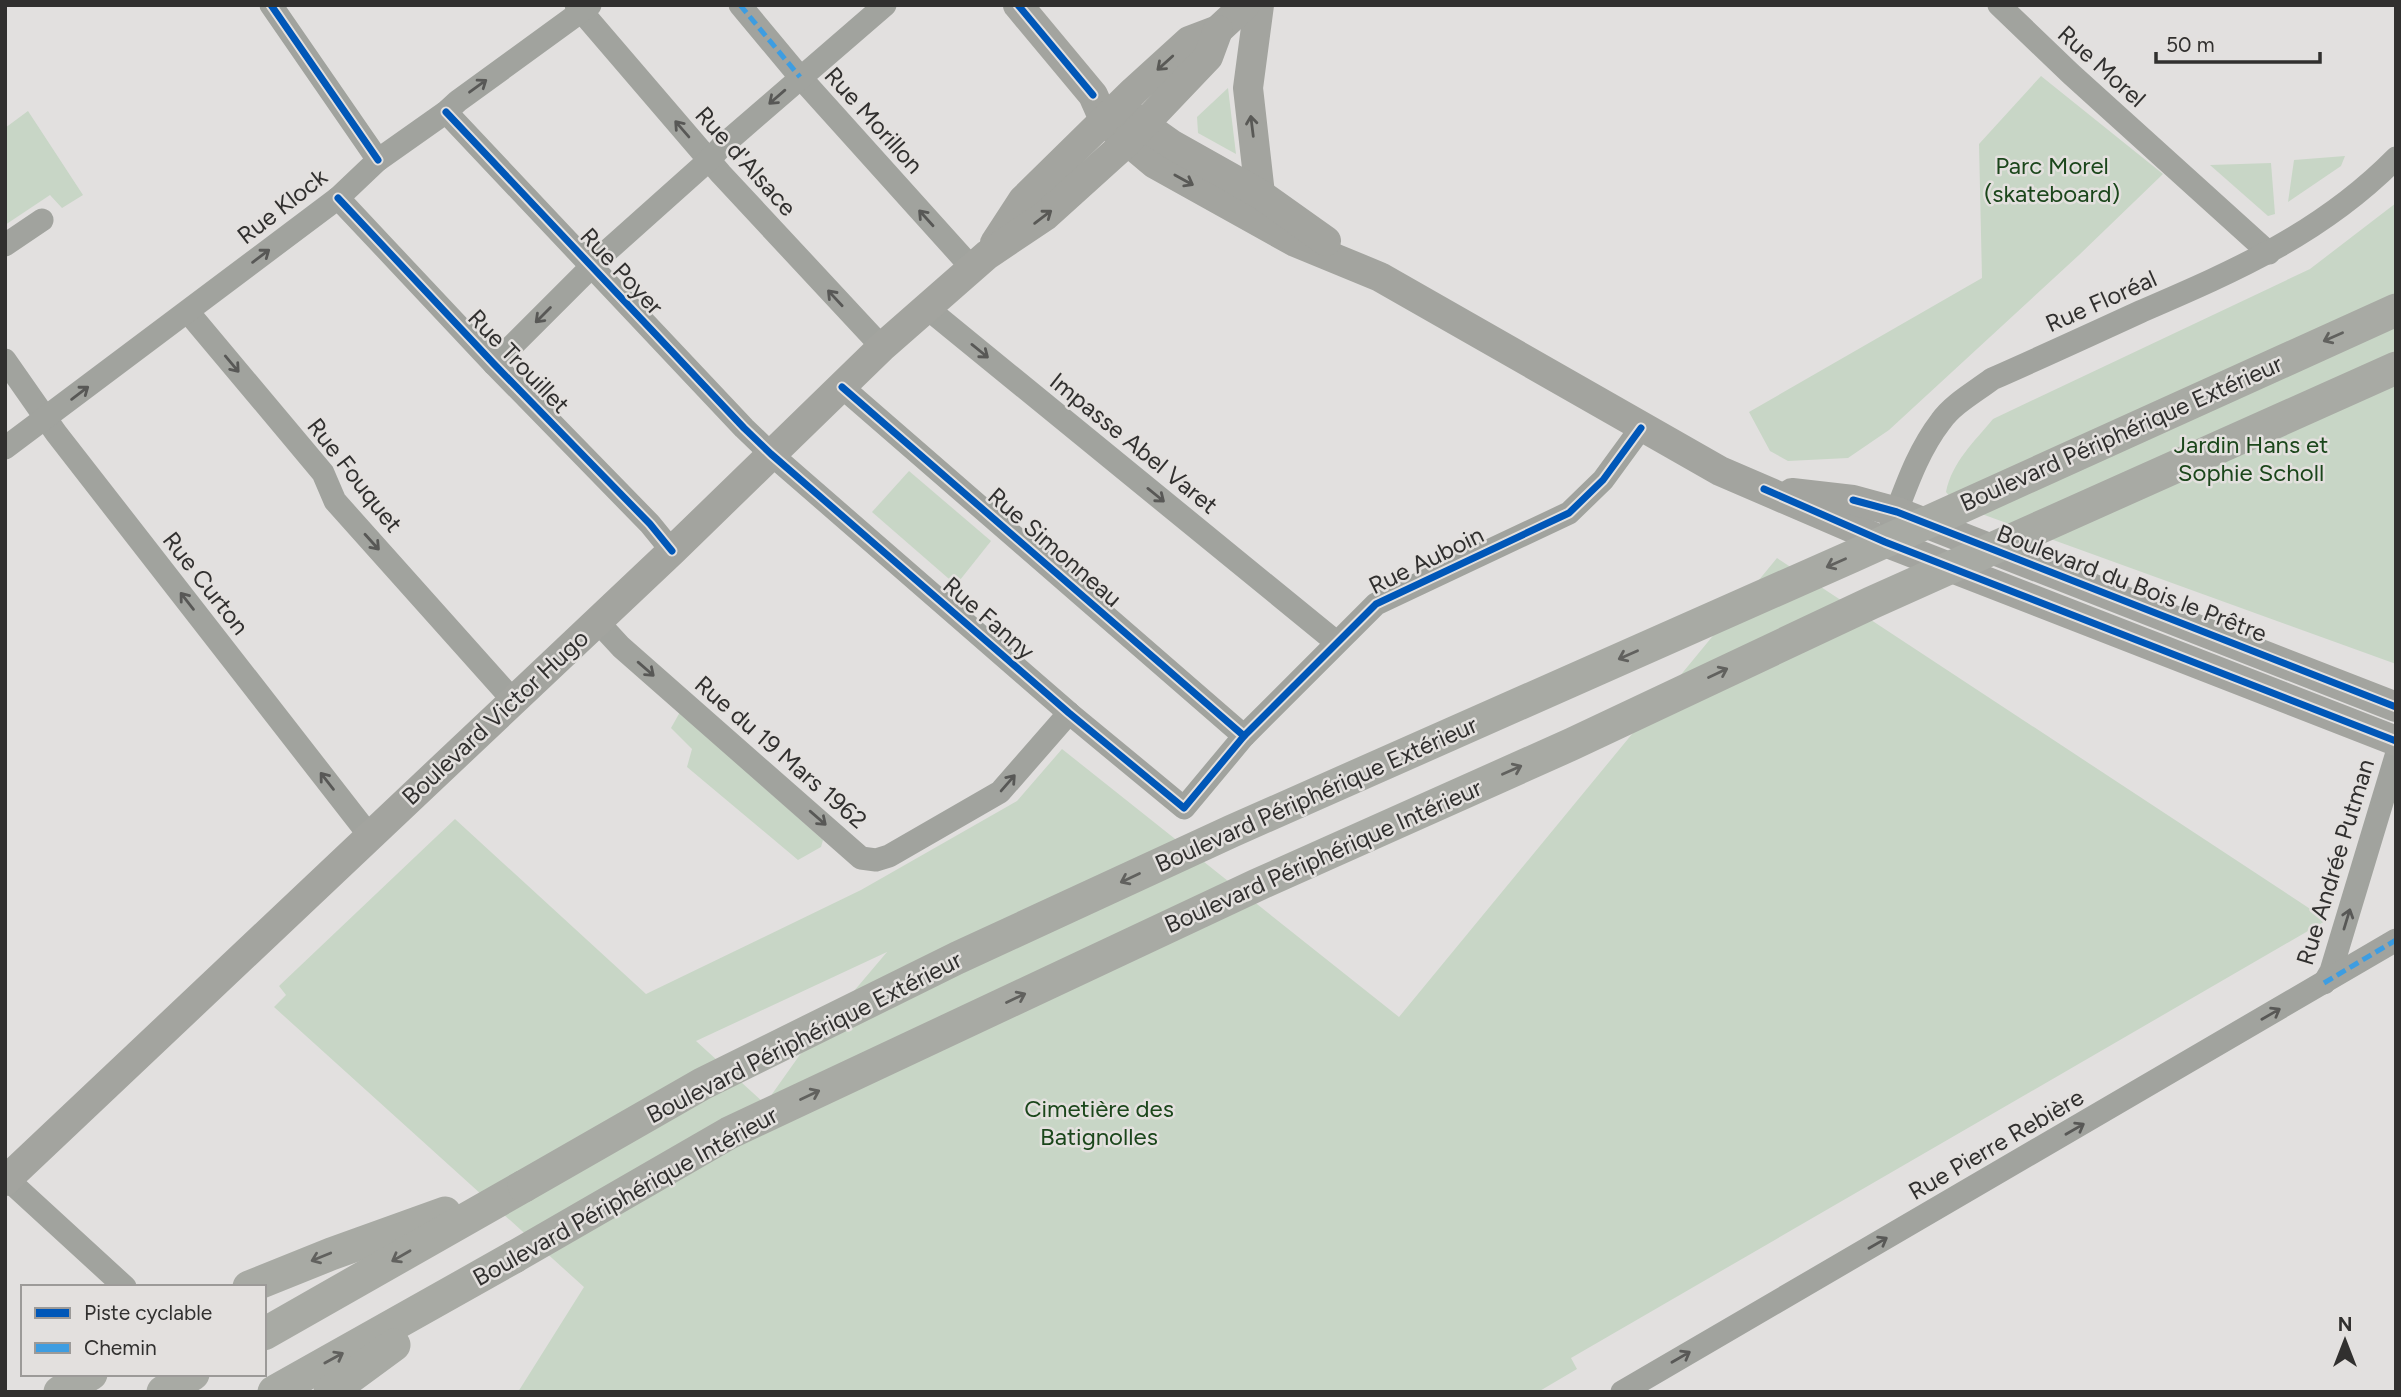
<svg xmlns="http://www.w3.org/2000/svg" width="2401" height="1397" font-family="Figtree,sans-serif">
	<rect width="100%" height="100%" fill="#e2e0df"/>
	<g fill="#c8d6c6" fill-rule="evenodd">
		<polygon points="2041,76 2163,174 2079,255 1889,430 1848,458 1788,461 1770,451 1749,412 1982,278 1979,144"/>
		<polygon points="1228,88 1236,154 1198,133 1197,117"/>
		<polygon points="28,111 83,195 62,208 50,195 5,225 5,128"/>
		<polygon points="2345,156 2341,166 2288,202 2294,160"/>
		<polygon points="2271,163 2275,214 2268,216 2210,165"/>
		<path d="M 2396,203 L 2396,664 L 1957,505 L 1946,492 C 1952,462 1974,442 1993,419 L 2310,269 Z"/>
		<polygon points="909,471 991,541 956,585 872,512"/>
		<path d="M 1777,558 L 2327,920 L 1571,1358 L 1577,1369 L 1538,1392 L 518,1392 L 584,1287 L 274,1007 L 286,995 L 279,986 L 455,819 L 646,994 L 861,890 L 1017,801 L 1062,749 L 1399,1017 ZM 887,952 L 799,1056 L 765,1104 L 696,1041 Z"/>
		<polygon points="680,712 823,840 821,847 798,860 687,767 692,749 671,728"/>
	</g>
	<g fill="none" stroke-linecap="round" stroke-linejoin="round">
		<g stroke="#a1a39e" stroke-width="23">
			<polyline points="271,5 378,160"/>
			<polyline points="576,5 721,174 882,347"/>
			<polyline points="740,5 800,77 972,268"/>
			<polyline points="1999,5 2071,74 2269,253"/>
			<polyline points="446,112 744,428 771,454 1069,713 1184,808 1244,736 1376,604 1569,513 1603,480 1641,428"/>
			<polyline points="338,198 494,364 650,524 672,551"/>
			<polyline points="5,245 42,220"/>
			<polyline points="927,308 1336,642"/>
			<polyline points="188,312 323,473 335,501 512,699"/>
			<polyline points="5,360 56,433 369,835"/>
			<polyline points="494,364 606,252 709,160 722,146 885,5"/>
			<polyline points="842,387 1244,736"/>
			<polyline points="5,448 338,198 378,160 446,112 458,101 590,5"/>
			<path d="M 1891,526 C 1905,490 1917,452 1941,421 C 1953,404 1975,392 1992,379 C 2042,357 2092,334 2142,311 C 2237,270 2322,233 2396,158"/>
			<polyline points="597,621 621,647 861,858 876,860 889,856 1000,792 1069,713"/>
			<polyline points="2324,983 2331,971 2396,756"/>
			<polyline points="5,1177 125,1287"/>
			<polyline points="1622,1392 2396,940"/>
		</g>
		<g stroke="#a3a49f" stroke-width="30">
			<polyline points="1018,5 1093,95 1105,122 1155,164 1295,242 1380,277 1720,471 1885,542 2396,741"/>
			<polyline points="1259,5 1248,88 1260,194"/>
			<polyline points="1130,115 1171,144 1260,194 1326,241"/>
			<polyline points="995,243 1023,200 1134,91 1189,41 1218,30 1245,5"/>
			<polyline points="1792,493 1853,500 1897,512 2396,707"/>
			<polyline points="5,1181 672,551 882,347 987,255 1045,216 1128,141 1208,57 1218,30"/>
		</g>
		<g stroke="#a8aaa4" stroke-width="33">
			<polyline points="249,1287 331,1254 445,1213"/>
			<polyline points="264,1334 524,1186"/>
			<polyline points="60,1392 91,1374"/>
			<polyline points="274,1392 514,1257"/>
			<polyline points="330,1392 394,1345"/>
		</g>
		<g stroke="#a8aaa4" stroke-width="33">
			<polyline points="524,1186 702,1084 957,958 1232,831 1853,556 2396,310"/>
			<polyline points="514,1257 729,1133 1257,885 1572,744 1871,603 2396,368"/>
			<polyline points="163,1392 193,1374"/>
		</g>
		<g stroke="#3e9de1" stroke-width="5" stroke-dasharray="10 5" stroke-linecap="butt">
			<polyline points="740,5 800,77"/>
			<polyline points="2324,983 2396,940"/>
		</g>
		<defs>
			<g id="cycleway">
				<polyline points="271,5 378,160"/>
				<polyline points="1018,5 1093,95"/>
				<polyline points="446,112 744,428 771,454 1069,713 1184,808 1244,736 1376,604 1569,513 1603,480 1641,428"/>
				<polyline points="338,198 494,364 650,524 672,551"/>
				<polyline points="842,387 1244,736"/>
				<polyline points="1764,489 1885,542 2396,741"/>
				<polyline points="1853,500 1897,512 2396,707"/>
			</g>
		</defs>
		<use href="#cycleway" stroke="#e3e0de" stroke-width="11"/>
		<use href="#cycleway" stroke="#0057b8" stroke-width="7"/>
	</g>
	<defs><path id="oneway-shaft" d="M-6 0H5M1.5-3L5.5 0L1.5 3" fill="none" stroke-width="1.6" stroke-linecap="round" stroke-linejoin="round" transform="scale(1.75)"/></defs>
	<g stroke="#595956">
		<use href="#oneway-shaft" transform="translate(1165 63) rotate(138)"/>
		<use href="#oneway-shaft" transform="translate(1252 126) rotate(-97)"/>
		<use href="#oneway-shaft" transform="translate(1184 180) rotate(29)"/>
		<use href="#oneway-shaft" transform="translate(1043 217) rotate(-37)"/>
	</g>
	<g stroke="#585856">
		<use href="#oneway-shaft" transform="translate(478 86) rotate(-36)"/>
		<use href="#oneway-shaft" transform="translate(777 97) rotate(139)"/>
		<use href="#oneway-shaft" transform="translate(682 129) rotate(-131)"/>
		<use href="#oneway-shaft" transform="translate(926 218) rotate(-132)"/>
		<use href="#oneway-shaft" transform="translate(261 256) rotate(-37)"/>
		<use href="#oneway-shaft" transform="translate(835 298) rotate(-133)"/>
		<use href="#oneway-shaft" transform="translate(543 315) rotate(135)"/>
		<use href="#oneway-shaft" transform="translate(980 351) rotate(39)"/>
		<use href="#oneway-shaft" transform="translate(232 364) rotate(50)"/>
		<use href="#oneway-shaft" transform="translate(80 393) rotate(-37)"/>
		<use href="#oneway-shaft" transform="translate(1156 495) rotate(39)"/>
		<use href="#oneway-shaft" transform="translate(372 542) rotate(48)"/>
		<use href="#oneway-shaft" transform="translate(187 601) rotate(-128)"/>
		<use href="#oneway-shaft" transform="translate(646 669) rotate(41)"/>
		<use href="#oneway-shaft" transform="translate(327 781) rotate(-128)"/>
		<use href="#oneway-shaft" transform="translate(1008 783) rotate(-49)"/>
		<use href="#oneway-shaft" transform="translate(818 818) rotate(41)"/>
		<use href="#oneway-shaft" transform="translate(2347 919) rotate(-73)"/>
		<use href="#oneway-shaft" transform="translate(2271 1014) rotate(-30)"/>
		<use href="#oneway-shaft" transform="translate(2075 1129) rotate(-30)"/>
		<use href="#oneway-shaft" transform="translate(1878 1243) rotate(-30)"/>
		<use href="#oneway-shaft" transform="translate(1681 1357) rotate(-30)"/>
	</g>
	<g stroke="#61615e">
		<use href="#oneway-shaft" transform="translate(2333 337) rotate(156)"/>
		<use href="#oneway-shaft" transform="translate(1836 563) rotate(156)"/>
		<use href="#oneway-shaft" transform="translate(1628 655) rotate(156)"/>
		<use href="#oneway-shaft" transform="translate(1718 673) rotate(-25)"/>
		<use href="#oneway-shaft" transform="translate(1512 770) rotate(-24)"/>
		<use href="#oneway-shaft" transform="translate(1130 878) rotate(155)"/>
		<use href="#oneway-shaft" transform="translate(1016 998) rotate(-25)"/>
		<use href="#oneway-shaft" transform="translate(810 1095) rotate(-25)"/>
		<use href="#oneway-shaft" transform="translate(401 1256) rotate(150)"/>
		<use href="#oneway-shaft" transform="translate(321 1257) rotate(158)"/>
		<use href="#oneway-shaft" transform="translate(334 1358) rotate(-29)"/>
	</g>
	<g text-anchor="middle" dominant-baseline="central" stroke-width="5" stroke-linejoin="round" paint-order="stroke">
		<g font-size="24" fill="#31302f" stroke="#e3e0de">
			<text transform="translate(2102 66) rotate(42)">Rue Morel</text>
			<text transform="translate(874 120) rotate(48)">Rue Morillon</text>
			<text transform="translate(746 161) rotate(48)">Rue d'Alsace</text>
			<text transform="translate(282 206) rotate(-38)">Rue Klock</text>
			<text transform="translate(622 271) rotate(47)">Rue Poyer</text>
			<text transform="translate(2101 301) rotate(-24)">Rue Floréal</text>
			<text transform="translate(519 361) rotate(46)">Rue Trouillet</text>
			<text transform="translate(2121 433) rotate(-24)">Boulevard Périphérique Extérieur</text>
			<text transform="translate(1134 443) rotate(39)">Impasse Abel Varet</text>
			<text transform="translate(355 475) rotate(52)">Rue Fouquet</text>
			<text transform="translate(1055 547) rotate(41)">Rue Simonneau</text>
			<text transform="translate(1426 560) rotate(-26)">Rue Auboin</text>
			<text transform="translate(206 583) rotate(52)">Rue Curton</text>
			<text transform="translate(2132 583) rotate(21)">Boulevard du Bois le Prêtre</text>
			<text transform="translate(989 618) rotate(41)">Rue Fanny</text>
			<text transform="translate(495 717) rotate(-43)">Boulevard Victor Hugo</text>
			<text transform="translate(781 752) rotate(41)">Rue du 19 Mars 1962</text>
			<text transform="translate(1316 794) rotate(-24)">Boulevard Périphérique Extérieur</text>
			<text transform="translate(1323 856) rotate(-24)">Boulevard Périphérique Intérieur</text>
			<text transform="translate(2335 862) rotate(-73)">Rue Andrée Putman</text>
			<text transform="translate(804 1037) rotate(-27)">Boulevard Périphérique Extérieur</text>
			<text transform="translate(1996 1144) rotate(-30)">Rue Pierre Rebière</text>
			<text transform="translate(625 1196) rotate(-29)">Boulevard Périphérique Intérieur</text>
		</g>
		<g font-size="24" fill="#1b461b" stroke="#e3e0de">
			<text x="2052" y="165">Parc Morel<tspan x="2052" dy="28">(skateboard)</tspan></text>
			<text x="2251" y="444">Jardin Hans et<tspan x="2251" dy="28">Sophie Scholl</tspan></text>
			<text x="1099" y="1108">Cimetière des<tspan x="1099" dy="28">Batignolles</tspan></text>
		</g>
	</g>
	<rect width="2401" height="1397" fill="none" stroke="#31302f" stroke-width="14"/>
	<rect x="21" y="1285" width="245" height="91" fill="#e3e0de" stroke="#9c9a98" stroke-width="2"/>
	<rect x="35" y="1308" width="35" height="10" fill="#0057b8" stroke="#9c9a98" stroke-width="2"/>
	<text x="84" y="1320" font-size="21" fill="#31302f">Piste cyclable</text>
	<rect x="35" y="1343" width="35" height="10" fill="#3e9de1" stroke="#9c9a98" stroke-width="2"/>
	<text x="84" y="1355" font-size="21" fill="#31302f">Chemin</text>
	<g transform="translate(2345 1341)" stroke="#e3e0de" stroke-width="5" paint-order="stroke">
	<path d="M0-5L12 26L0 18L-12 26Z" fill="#31302f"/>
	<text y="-10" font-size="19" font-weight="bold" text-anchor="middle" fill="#31302f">N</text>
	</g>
	<path d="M2156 52v10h164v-10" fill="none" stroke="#31302f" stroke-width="3.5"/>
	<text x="2166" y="52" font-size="21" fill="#31302f" stroke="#e3e0de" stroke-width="5" paint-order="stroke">50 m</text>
</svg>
